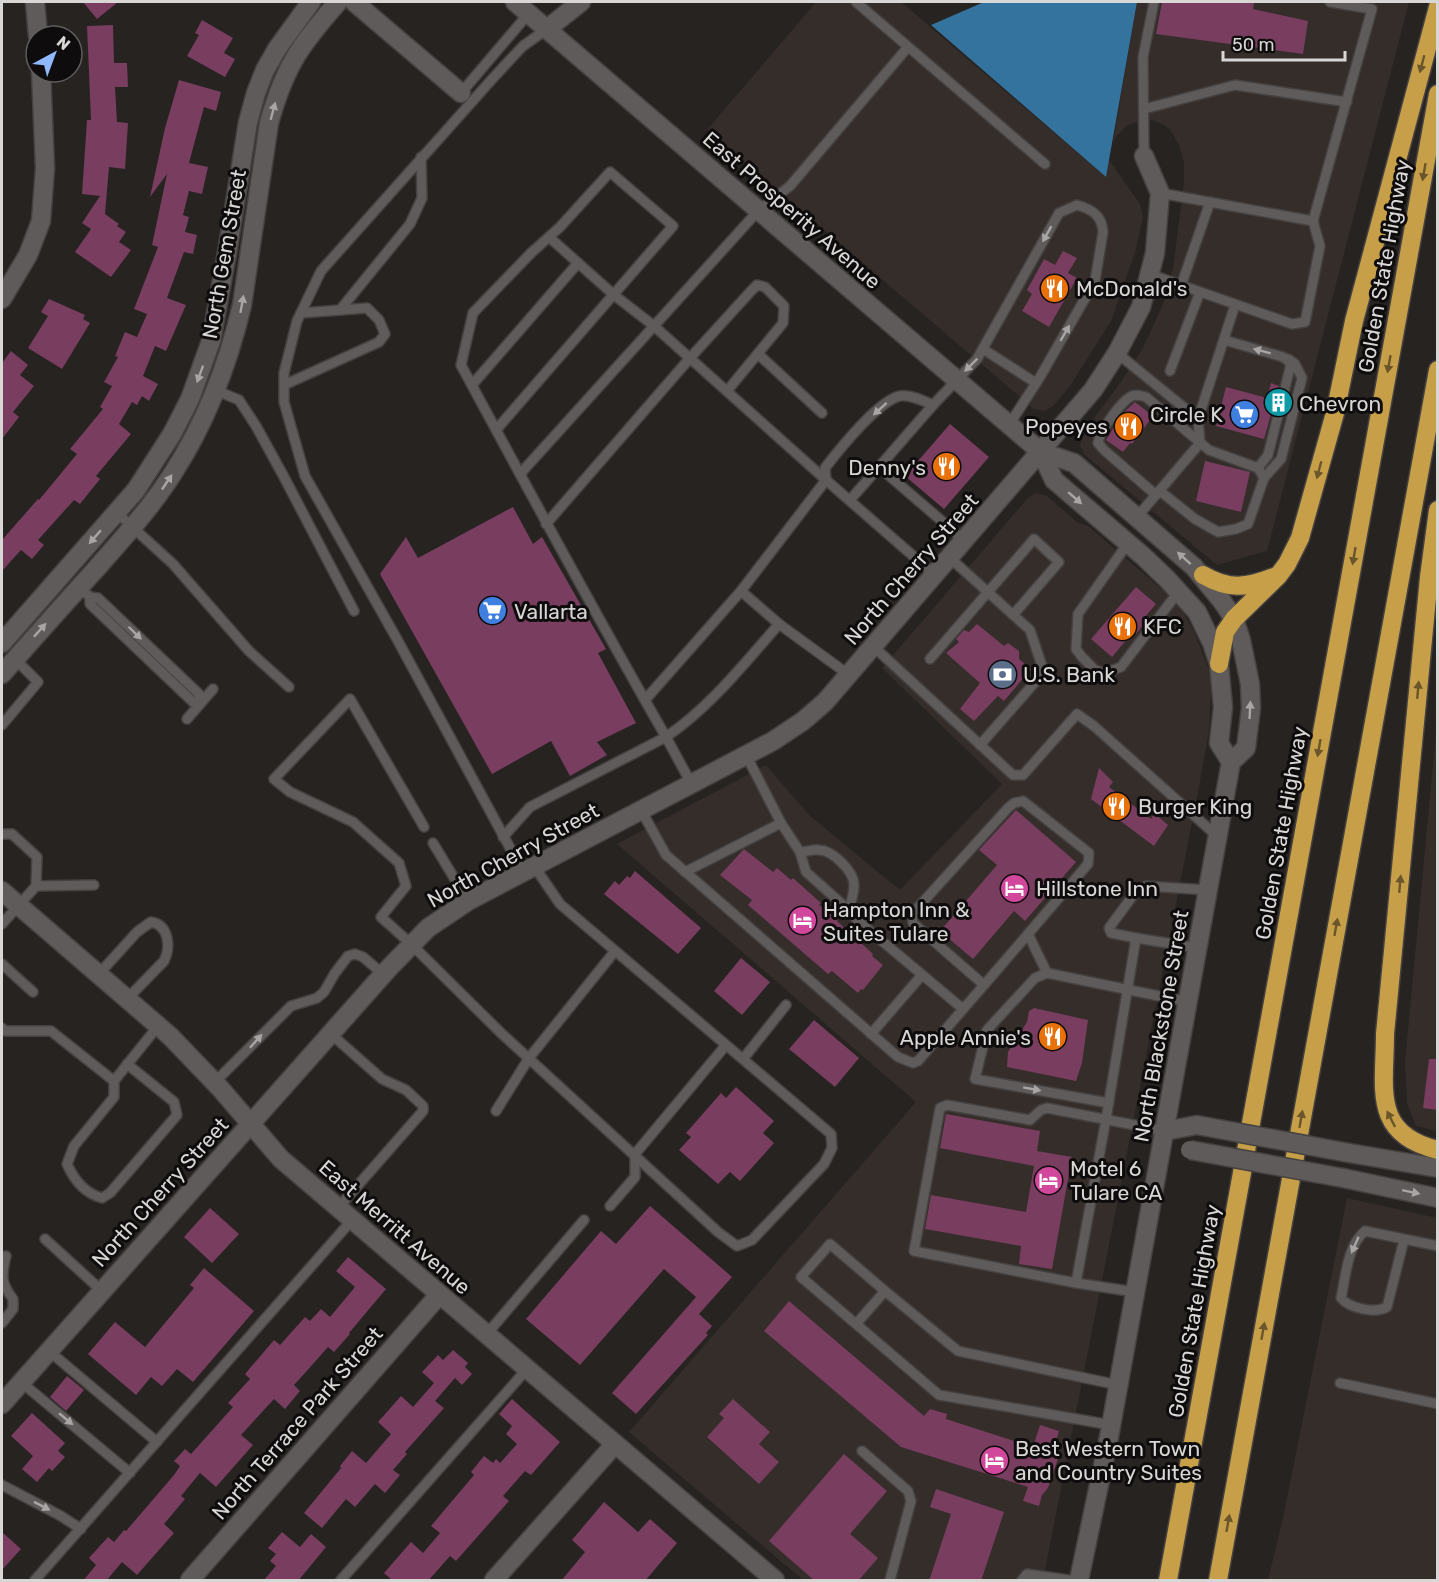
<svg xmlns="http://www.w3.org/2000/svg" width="1439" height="1582" font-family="Rubik,sans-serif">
	<rect width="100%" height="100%" fill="#262321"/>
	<g fill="#352d2a">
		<polygon points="816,2 901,2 1106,177 1109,160 1140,204 1143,217 1135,253 1111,321 1070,386 1053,406 1044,411 1034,409 707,130"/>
		<polygon points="1137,2 1409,2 1267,551 1217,565 1085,455 1080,446 1082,434 1121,382 1143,348 1163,304 1173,269 1184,182 1184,162 1179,145 1171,131 1163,124 1151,120 1140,120 1127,126 1117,135 1113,143"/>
		<polygon points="1036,493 1047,496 1078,523 1088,526 1171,597 1183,612 1194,631 1209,670 1211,689 1209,730 1198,792 1043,1580 803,1580 629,1432 916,1102 617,844 766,765 810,816 900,890 1002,784 882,668 1027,499"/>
		<polygon points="1437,722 1437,1131 1416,1126 1407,1103 1405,1062"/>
		<polygon points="1347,1198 1437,1218 1437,1580 1268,1580 1283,1518"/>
	</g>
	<polygon fill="#34739e" points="984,2 1137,2 1106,177 931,25"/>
	<g fill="#783d5f">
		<polygon points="83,2 118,2 97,19"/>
		<polygon points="1162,2 1254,2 1253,9 1308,21 1303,54 1156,34"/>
		<polygon points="202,20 233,38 224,53 235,59 225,77 187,56 199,35 195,33"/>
		<polygon points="113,25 114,63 127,63 128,87 115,87 117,122 128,123 125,169 109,167 105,214 119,224 117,226 126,232 119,242 131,250 111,277 75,252 91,229 82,223 100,196 82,194 87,120 91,120 87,26"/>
		<polygon points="179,80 221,92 216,111 204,107 189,163 208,167 202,194 189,191 183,215 189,217 185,232 197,235 193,254 184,252 167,298 186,305 166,351 155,346 143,376 158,384 149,401 142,396 137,405 132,402 119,424 131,434 96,476 100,479 80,504 74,500 38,540 44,545 32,559 21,550 2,571 2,540 38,499 39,500 77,454 70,449 103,409 100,407 112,386 104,382 118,357 115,356 125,332 137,337 147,314 134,309 158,247 152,245 167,174 150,197 165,128"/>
		<polygon points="1063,251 1077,258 1068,273 1077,278 1049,327 1022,311 1032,294 1027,290 1044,259 1055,265"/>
		<polygon points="49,299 85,315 83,319 90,323 62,369 28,348 48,316 41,312"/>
		<polygon points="11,351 28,365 20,375 34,386 13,412 19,417 2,439 2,363"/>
		<polygon points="1271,383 1279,386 1264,439 1216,426 1226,387 1267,398"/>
		<polygon points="1135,402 1153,416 1132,444 1130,443 1123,452 1106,440 1122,414"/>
		<polygon points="950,424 989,457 944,509 905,476"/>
		<polygon points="1205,461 1250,472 1241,512 1196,501"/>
		<polygon points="513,507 533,544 542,537 606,649 598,653 636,723 597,742 607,755 570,776 551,741 492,774 380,574 406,537 418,558"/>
		<polygon points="1136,587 1156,604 1145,617 1148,619 1136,634 1133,632 1112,657 1091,639"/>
		<polygon points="977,624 1004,646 1008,643 1019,651 1019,659 1031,669 1004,701 998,696 974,721 960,709 980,683 946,653 959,642 956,639 964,630 969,632"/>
		<polygon points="1099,768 1113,782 1109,787 1151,819 1154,813 1168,825 1154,846 1091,799"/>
		<polygon points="1016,810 1076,862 1025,921 1014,911 973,959 940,931 997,865 979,850"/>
		<polygon points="744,849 773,872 777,868 791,880 793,878 821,903 819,905 838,919 837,921 873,954 872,956 883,965 863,990 861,989 858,993 832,971 828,974 748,905 752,900 720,875"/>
		<polygon points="635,871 701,928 678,954 604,894 615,881 619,885 627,876 630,878"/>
		<polygon points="741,958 770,982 742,1015 714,991"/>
		<polygon points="1034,1008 1088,1020 1082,1063 1076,1081 1007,1067 1008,1052 1027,1022 1029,1011"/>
		<polygon points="814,1020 859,1058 835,1087 789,1049"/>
		<polygon points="1429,1059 1437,1059 1437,1110 1423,1108"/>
		<polygon points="736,1087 774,1121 763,1133 774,1143 740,1181 730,1172 718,1184 679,1150 691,1137 686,1133 721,1093 726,1098"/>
		<polygon points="946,1114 1040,1131 1037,1151 1072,1157 1052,1269 1019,1264 1021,1246 925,1229 931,1195 1026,1212 1034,1166 940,1148"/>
		<polygon points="650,1206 732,1277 699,1314 712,1326 706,1333 708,1335 636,1414 612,1393 696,1297 664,1269 580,1365 526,1319 601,1231 616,1244"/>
		<polygon points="210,1208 239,1234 212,1263 184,1237"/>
		<polygon points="348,1257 386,1289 349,1333 350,1334 334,1352 328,1347 305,1373 294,1385 300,1391 285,1409 274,1399 241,1435 253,1445 216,1487 200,1473 181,1496 185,1499 164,1524 174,1533 137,1575 122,1562 106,1581 83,1581 96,1565 89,1558 108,1537 114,1542 124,1530 126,1531 174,1475 180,1466 174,1461 185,1449 191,1454 233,1407 228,1403 250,1379 245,1374 274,1340 280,1345 305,1317 310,1321 321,1309 330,1317 355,1287 336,1271"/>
		<polygon points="204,1268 254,1311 193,1382 177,1369 162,1386 151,1377 136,1395 88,1354 115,1322 145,1347 194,1288 190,1285"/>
		<polygon points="789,1301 924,1416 930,1409 947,1414 946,1419 1033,1447 1040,1425 1059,1431 1053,1451 1059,1456 1048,1488 1042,1495 1039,1506 1023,1501 1028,1487 901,1447 764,1331"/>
		<polygon points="453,1350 468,1363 465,1367 472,1374 462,1385 455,1378 435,1401 444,1408 405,1452 407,1454 393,1470 400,1475 385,1493 375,1484 355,1507 346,1499 322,1528 304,1513 341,1468 340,1466 352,1451 366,1463 391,1434 378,1422 401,1396 413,1407 434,1383 422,1372 438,1355 443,1360"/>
		<polygon points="67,1376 84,1390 66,1411 50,1397"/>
		<polygon points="512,1399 560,1442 531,1475 525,1471 503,1496 509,1501 456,1561 450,1556 428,1581 393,1581 384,1573 411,1542 423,1553 440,1533 431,1526 474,1475 471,1472 484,1456 493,1463 496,1459 500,1463 517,1444 506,1434 512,1426 499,1414"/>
		<polygon points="733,1399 770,1432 759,1444 779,1462 759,1484 707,1437 724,1418 719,1414"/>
		<polygon points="32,1413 65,1443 58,1451 65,1457 52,1471 49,1468 37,1482 22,1469 33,1456 11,1436"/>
		<polygon points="844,1454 887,1491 850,1534 878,1558 858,1581 815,1581 769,1541"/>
		<polygon points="936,1489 1004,1512 981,1581 929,1581 951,1514 930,1507"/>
		<polygon points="604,1502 638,1532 650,1519 677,1543 645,1581 561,1581 585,1552 572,1540"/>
		<polygon points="2,1532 21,1549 2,1570"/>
		<polygon points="282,1532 300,1547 311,1534 326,1547 298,1581 263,1581 276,1566 270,1561 276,1554 268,1548"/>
	</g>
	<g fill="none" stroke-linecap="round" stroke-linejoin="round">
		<defs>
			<g id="lane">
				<polyline points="856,2 1045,164"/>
				<polyline points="461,93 529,13"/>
				<polyline points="1144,109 1235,85 1347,102"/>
				<polyline points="1144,156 1143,57 1154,2"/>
				<polyline points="1160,193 1313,221 1372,9 1330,2"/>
				<polyline points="549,237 614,295 654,326 758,211 790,186 908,47"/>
				<polyline points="1149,274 1292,324 1305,322 1320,246 1313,221"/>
				<polyline points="1181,286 1210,202"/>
				<polyline points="340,310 410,224 422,198 421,157"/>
				<polyline points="1224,340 1283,357 1290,362 1290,368 1268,455 1258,468"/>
				<polyline points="983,349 1036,383"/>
				<polyline points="1117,353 1198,419 1200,443 1137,517"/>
				<polyline points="758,354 822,413"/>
				<polyline points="1170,371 1200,292"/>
				<polyline points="284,385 379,342 385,334 379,320 367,308 301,313"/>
				<polyline points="472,385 578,263"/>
				<polyline points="215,390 239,400 256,426 284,477 354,611"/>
				<polyline points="1198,419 1235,305"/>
				<path d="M 496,430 L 673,226 L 610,172 L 560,227 L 531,253 L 473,313 L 461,365 C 528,489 595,614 666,737 C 710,707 744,664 779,624 L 741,591 L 826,480 L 935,575"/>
				<path d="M 879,467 L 933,405 L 977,359 L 1059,213 L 1077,205 C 1091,209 1102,215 1103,232 L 1095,281 L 1040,377 L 1009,425"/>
				<polyline points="520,474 654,326 826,480"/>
				<polyline points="1264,478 1281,459 1302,378 1295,364 1288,359"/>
				<path d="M 826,480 L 825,468 C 839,450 879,400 900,396 C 910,394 924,401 933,405"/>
				<path d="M 1156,495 L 1104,450 L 1098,443 C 1100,431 1121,401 1132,396 C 1137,394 1142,396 1146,397 L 1209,450 L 1258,468 L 1264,478 L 1248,524 L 1236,529 L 1218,532 L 1195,519 L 1160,491"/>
				<polyline points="850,500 879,467 965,541"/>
				<polyline points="117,513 173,564 249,651 289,687"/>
				<polyline points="546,524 690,358 751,291 757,285 765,287 784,306 783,323 727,391"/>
				<polyline points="1128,543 1078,614 1076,649 1082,657 1095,670 1105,673 1121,667 1179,591"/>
				<polyline points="950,558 1030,630 1044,672 980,745"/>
				<polyline points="79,587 90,597 98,598 199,694 200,703 193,702 90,604 90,597"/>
				<polyline points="779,624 849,675"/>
				<polyline points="874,647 1013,775 1023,775 1077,714 1094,726 1217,836"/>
				<polyline points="930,659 1034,539 1059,562 1013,615"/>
				<polyline points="645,700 741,591"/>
				<polyline points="187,719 213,689"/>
				<polyline points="2,725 38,682 15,659"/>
				<polyline points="641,810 666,855 898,1057 913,1063 918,1061 984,985 913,923 912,914 1008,808 1014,803 1023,801 1089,853 1088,864 1028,934 1047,973"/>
				<path d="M 781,823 L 800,852 C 806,852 813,849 819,850 C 832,850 854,871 854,885 C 854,902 845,903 857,920 L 963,1009"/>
				<polyline points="424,827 350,699 274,779 290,792 353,822 399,863 406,886 381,917 411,944 501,1033 718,1232 737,1246 752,1240 824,1164 832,1148 831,1134 560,904 534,866"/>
				<polyline points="2,834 12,834 37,857 36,886 2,924"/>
				<polyline points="503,837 530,807 666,737 691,783"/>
				<polyline points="433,843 468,901"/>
				<polyline points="800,852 806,872 850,911"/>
				<polyline points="523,872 398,641 305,476 284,402 284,373 297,321 321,271 494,77 523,46 547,29"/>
				<polyline points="685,872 781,823 746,755"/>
				<polyline points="36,886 94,885"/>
				<polyline points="1136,938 1111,933 1109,928 1137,890 1146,886 1208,890"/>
				<polyline points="2,964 33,992"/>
				<path d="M 98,975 L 137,932 L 151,922 C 169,925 171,947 164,961 L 127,999"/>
				<polyline points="984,985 1028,934"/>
				<polyline points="2,1028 5,1031 51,1031 114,1081 158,1026"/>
				<polyline points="331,1034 382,1079 406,1090 423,1106 423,1111 338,1208"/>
				<polyline points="871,1034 922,975"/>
				<polyline points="743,1059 786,1005"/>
				<path d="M 114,1081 L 114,1097 L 74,1146 L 67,1164 C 74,1180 84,1193 102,1198 L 110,1193 L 177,1115 L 174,1102 L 127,1064"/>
				<polyline points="214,1083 291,1006 317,998 324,992 335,973 348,956 355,954 363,957 383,974"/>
				<polyline points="1109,1103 975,1079 987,1030 1035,978 1047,973 1188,1002"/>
				<polyline points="496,1111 529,1058 615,951"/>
				<polyline points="610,1206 635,1177 635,1154 726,1045"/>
				<polyline points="45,1239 102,1291"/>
				<path d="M 1404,1240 L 1387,1307 C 1375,1314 1349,1308 1341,1298 C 1346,1276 1347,1246 1365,1231 L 1438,1246"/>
				<polyline points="1076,1283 914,1251 940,1108 947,1105 1030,1120 1041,1110 1047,1108 1165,1131"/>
				<polyline points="1135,1292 1076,1283 1106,1119 1136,938 1198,948"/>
				<path d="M 2,1323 L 13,1309 L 13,1299 C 1,1283 1,1276 6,1256"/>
				<polyline points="856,1324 801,1277 830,1244 885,1291"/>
				<polyline points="486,1335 584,1220"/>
				<polyline points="49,1351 157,1442"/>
				<polyline points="21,1382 130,1473"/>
				<polyline points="1340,1383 1438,1404"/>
				<polyline points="1111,1425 939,1395 856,1324 885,1291 958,1351 1118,1385"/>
				<polyline points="862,1451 908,1491 911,1501 890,1580"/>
				<polyline points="2,1485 61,1516 81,1529"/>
				<polyline points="35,1580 352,1220"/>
				<polyline points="341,1580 527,1369"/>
				<polyline points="1022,1580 1027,1574 1069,1580"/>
			</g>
			<g id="street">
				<polyline points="35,2 38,36"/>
				<polyline points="354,2 461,93"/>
				<polyline points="547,29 581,2"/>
				<polyline points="2,299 28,255 41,221 45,168 41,72"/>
				<polyline points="2,643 136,490 172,434 190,399 211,341 227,253 248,122 256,93 265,70 277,49 311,2"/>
				<path d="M 2,674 C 33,639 64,604 96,569 C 123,538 151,508 173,473 C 206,422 228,364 242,305 L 269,123 C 285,66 300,45 338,2"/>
				<polyline points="2,891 170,1036 219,1087 281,1159 775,1580"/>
				<polyline points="2,1404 388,969 428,928 468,901 773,741 803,721 825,702 1093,390 1117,353 1141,307 1155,253 1160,193 1144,156"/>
				<polyline points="190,1580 439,1295"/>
				<polyline points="494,1580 615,1444"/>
			</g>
			<g id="secondary">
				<polyline points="515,2 1041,452 1074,463 1194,567 1222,601 1234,619 1241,640 1250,684 1251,708 1246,748 1231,762 1109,1437 1079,1580"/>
				<polyline points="1041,452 1054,480 1143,556 1167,579 1197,612 1212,643 1219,664 1223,707 1219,743 1231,762"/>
				<polyline points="1165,1131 1197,1125"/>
				<polyline points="1349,1153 1438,1168"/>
				<polyline points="1343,1178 1438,1198"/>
			</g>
			<g id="highway">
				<path d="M 1438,510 L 1429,577 L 1385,1034 C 1385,1088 1371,1134 1438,1150"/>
				<path d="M 1203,575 C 1229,590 1246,588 1274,577"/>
				<polyline points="1219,664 1225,632 1234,619 1278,576 1287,564 1300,538 1335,413 1354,321 1438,7"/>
				<polyline points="1168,1580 1438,94"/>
				<polyline points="1218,1580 1438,370"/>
			</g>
		</defs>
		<use href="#lane" stroke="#444140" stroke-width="12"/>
		<use href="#street" stroke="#444140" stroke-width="21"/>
		<use href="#secondary" stroke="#444140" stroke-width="21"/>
		<use href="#highway" stroke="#444140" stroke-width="21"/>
		<use href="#lane" stroke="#5f5b5a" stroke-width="9"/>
		<use href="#street" stroke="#5f5b5a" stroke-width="18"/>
		<use href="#secondary" stroke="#5f5b5a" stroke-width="18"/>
		<use href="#highway" stroke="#c69f48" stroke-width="18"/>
		<defs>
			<g id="secondary-bridge">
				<polyline points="1197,1125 1349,1153"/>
				<polyline points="1190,1150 1343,1178"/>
			</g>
		</defs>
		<use href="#secondary-bridge" stroke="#444140" stroke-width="21" stroke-linecap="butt"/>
		<use href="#secondary-bridge" stroke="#5f5b5a" stroke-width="18"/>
	</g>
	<defs><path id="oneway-solid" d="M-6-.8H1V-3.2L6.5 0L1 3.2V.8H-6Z" transform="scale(1.5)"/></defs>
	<g fill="#6a562a">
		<use href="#oneway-solid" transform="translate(1422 64) rotate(105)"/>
		<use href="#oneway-solid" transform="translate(1424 172) rotate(100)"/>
		<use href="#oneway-solid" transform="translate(1389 364) rotate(100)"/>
		<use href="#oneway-solid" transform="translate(1319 470) rotate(105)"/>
		<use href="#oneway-solid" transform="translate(1354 556) rotate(100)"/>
		<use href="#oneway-solid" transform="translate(1418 690) rotate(-85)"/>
		<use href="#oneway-solid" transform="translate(1319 748) rotate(100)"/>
		<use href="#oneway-solid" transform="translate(1400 884) rotate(-85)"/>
		<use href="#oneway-solid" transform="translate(1336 927) rotate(-80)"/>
		<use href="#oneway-solid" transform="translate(1301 1119) rotate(-80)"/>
		<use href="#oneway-solid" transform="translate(1391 1119) rotate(-117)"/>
		<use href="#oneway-solid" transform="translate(1263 1331) rotate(-80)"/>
		<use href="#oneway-solid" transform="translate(1228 1523) rotate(-80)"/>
	</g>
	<g fill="#a8a5a4">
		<use href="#oneway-solid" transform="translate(273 111) rotate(-75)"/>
		<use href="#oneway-solid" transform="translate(1047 234) rotate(119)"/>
		<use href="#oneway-solid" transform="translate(242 304) rotate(-80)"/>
		<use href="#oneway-solid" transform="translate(1065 333) rotate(-60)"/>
		<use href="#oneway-solid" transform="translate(1262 351) rotate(-165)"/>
		<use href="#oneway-solid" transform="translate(971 365) rotate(135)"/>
		<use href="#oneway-solid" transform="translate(200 374) rotate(110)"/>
		<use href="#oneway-solid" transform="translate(880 409) rotate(138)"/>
		<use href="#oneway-solid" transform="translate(167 482) rotate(-56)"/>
		<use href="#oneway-solid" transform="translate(1075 498) rotate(41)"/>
		<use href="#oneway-solid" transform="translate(95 537) rotate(131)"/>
		<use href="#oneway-solid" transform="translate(1184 558) rotate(-138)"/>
		<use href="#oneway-solid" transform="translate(40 630) rotate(-48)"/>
		<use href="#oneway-solid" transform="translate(135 633) rotate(44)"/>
		<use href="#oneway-solid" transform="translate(1250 710) rotate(-87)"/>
		<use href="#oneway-solid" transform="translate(256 1041) rotate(-48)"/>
		<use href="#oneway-solid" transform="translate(1032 1089) rotate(10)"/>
		<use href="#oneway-solid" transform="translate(1411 1192) rotate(12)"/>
		<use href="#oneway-solid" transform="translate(1355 1245) rotate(114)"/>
		<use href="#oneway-solid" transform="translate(66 1419) rotate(40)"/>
		<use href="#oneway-solid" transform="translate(42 1506) rotate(27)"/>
	</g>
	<defs>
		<symbol id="restaurant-disc" viewBox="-11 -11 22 22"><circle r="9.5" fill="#e8710a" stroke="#0e0c0c"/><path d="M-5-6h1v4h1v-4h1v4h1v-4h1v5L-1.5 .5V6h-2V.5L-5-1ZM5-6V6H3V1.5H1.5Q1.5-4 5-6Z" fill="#fff"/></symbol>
		<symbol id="building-disc" viewBox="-11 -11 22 22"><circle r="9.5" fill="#0f9aa8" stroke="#0e0c0c"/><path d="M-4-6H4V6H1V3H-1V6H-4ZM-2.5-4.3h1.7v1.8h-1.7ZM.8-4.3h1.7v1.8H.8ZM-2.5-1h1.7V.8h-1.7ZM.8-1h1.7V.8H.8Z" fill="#fff"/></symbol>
		<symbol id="supermarket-disc" viewBox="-11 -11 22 22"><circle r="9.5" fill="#3f7fe0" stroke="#0e0c0c"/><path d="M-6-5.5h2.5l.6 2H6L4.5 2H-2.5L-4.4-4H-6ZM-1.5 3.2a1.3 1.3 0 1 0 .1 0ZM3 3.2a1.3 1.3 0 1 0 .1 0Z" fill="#fff"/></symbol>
		<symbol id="bank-disc" viewBox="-11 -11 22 22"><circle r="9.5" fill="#5c6f8a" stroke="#0e0c0c"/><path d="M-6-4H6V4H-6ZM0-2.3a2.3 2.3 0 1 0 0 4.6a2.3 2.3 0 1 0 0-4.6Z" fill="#fff"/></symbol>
		<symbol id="hotel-disc" viewBox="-11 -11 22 22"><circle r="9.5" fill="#d1479c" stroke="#0e0c0c"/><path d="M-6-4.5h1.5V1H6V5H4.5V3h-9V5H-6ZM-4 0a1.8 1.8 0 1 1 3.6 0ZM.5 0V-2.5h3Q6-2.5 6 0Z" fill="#fff"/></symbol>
	</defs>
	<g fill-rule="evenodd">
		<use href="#restaurant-disc" x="1038" y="272" width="33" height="33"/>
		<use href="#building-disc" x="1262" y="386" width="33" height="33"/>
		<use href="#supermarket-disc" x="1228" y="398" width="33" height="33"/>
		<use href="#restaurant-disc" x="1112" y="410" width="33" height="33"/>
		<use href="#restaurant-disc" x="930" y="450" width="33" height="33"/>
		<use href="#supermarket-disc" x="476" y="594" width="33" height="33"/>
		<use href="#restaurant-disc" x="1106" y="610" width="33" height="33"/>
		<use href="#bank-disc" x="986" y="658" width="33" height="33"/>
		<use href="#restaurant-disc" x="1100" y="790" width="33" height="33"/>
		<use href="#hotel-disc" x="998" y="872" width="33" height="33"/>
		<use href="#hotel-disc" x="786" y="904" width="33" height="33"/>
		<use href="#restaurant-disc" x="1036" y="1020" width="33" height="33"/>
		<use href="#hotel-disc" x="1032" y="1164" width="33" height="33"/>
		<use href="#hotel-disc" x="978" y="1444" width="33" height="33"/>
	</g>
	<g text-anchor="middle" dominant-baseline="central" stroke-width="6" stroke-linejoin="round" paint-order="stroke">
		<g font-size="21" fill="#d9d7d6" stroke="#0e0c0c">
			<text transform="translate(792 210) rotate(41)">East Prosperity Avenue</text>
			<text transform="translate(224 254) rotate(-80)">North Gem Street</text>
			<text transform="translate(1384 266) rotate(-80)">Golden State Highway</text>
			<text transform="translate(911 569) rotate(-49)">North Cherry Street</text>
			<text transform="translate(1281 833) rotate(-80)">Golden State Highway</text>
			<text transform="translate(513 855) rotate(-29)">North Cherry Street</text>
			<text transform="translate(1161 1026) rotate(-80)">North Blackstone Street</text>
			<text transform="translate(160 1192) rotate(-48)">North Cherry Street</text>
			<text transform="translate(395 1227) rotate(41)">East Merritt Avenue</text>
			<text transform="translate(1194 1311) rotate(-80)">Golden State Highway</text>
			<text transform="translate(297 1423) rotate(-49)">North Terrace Park Street</text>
		</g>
		<g font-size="21" fill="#d9d7d6" stroke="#0e0c0c" text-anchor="start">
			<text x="1076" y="288">McDonald's</text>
			<text x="1299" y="403">Chevron</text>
			<text x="1223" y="414" text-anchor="end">Circle K</text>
			<text x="1108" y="426" text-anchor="end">Popeyes</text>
			<text x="926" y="467" text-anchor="end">Denny's</text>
			<text x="514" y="611">Vallarta</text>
			<text x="1143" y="626">KFC</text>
			<text x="1023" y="674">U.S. Bank</text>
			<text x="1138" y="806">Burger King</text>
			<text x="1036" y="888">Hillstone Inn</text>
			<text x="823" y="909">Hampton Inn &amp;<tspan x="823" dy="24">Suites Tulare</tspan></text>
			<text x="1031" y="1037" text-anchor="end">Apple Annie's</text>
			<text x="1070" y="1168">Motel 6<tspan x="1070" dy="24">Tulare CA</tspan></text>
			<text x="1015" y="1448">Best Western Town<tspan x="1015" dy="24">and Country Suites</tspan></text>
		</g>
	</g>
	<rect width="1439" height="1582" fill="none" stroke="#d9d7d6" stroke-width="6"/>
	<g transform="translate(54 54) rotate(41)"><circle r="28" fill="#0e0c0c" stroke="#5f5d5d" stroke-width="1.5"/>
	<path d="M0-4.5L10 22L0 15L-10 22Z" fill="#8fb8fd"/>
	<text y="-9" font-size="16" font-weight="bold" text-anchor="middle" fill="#d9d7d6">N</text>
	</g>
	<path d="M1223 51v9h122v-9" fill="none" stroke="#d9d7d6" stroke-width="3"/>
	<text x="1232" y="51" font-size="18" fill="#d9d7d6" stroke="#0e0c0c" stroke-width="4.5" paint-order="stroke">50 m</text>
</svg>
